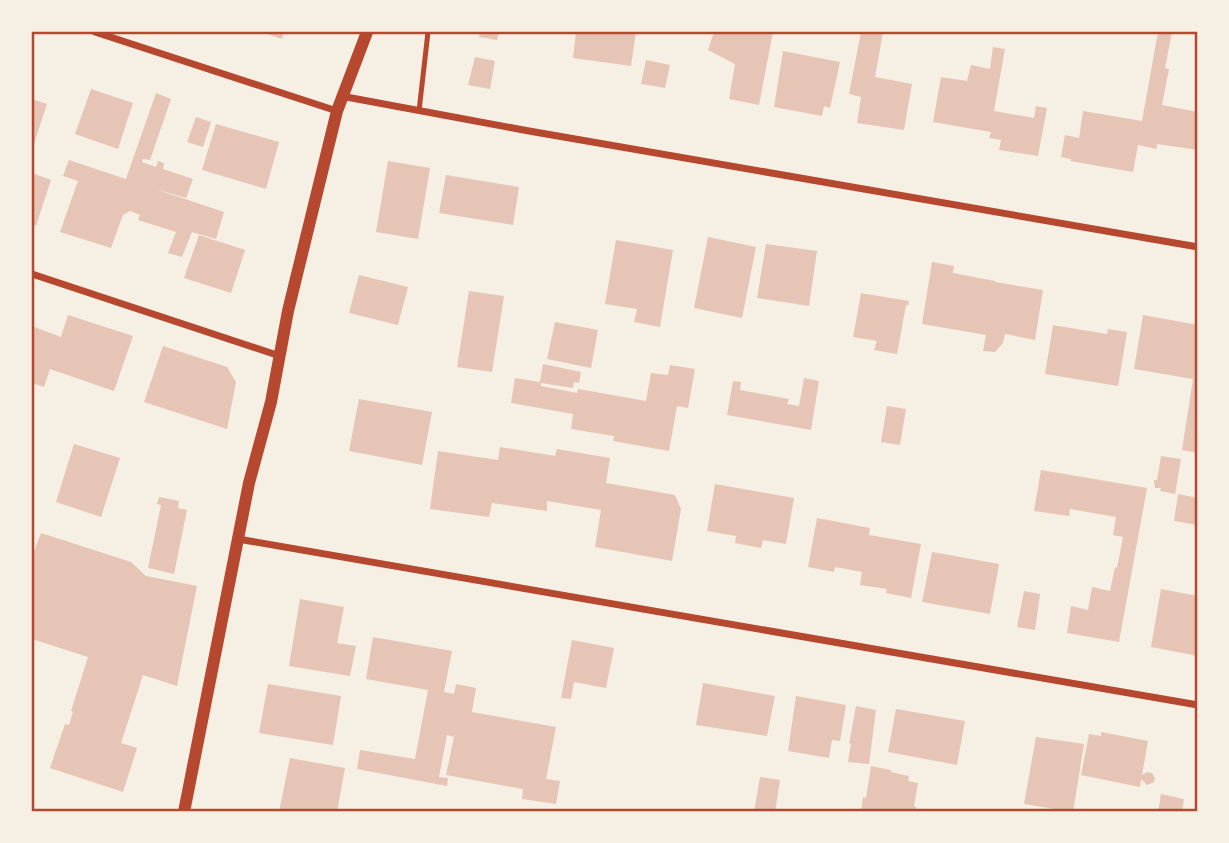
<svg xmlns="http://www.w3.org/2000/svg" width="1229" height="843" font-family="Overpass,sans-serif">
	<rect width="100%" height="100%" fill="#f6efe4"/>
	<g fill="#e6c5b7">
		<polygon points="261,32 284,32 282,39"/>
		<polygon points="480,32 499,32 497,40 479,37"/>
		<polygon points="576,32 636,32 631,66 573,58"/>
		<polygon points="714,32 773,32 759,105 729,99 735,64 708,50"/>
		<polygon points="861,32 883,32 875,77 912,84 904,130 857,123 861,97 849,94"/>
		<polygon points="1158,32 1172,32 1165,68 1169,69 1162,105 1198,112 1198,150 1157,144 1157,149 1138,145 1133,172 1070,161 1071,159 1061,157 1065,135 1079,138 1083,111 1142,121"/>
		<polygon points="993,47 1005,49 994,111 1034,118 1036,106 1047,108 1038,156 999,150 1001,140 989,138 991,132 933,122 941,77 967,81 971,65 990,69"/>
		<polygon points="783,51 840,62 830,108 824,106 822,116 774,107"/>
		<polygon points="475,57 495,61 490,89 468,85"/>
		<polygon points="646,60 670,65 665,88 641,84"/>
		<polygon points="91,89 133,103 118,149 75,134"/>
		<polygon points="156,93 171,99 150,160 143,159 142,162 156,167 158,161 164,163 163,169 193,179 186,198 155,189 224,212 216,239 192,232 182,257 168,253 176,232 138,220 140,215 130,211 123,215 111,248 60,232 78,181 63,176 69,160 126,179"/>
		<polygon points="32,99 47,104 32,150"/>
		<polygon points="196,117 211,122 203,147 187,142"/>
		<polygon points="216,124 279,142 266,189 202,170"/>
		<polygon points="388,161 430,168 418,239 376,232"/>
		<polygon points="32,173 51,180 36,226 32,224"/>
		<polygon points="446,175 519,187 513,225 439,213"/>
		<polygon points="199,235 245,250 231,293 184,278"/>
		<polygon points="708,237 756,247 742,318 694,308"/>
		<polygon points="616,240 673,250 660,327 634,322 637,309 605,304"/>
		<polygon points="766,244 817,251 809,306 757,298"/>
		<polygon points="932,262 954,266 953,273 995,281 995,282 1043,290 1035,340 1005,334 1003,343 995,352 983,351 986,335 922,324"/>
		<polygon points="359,275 408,287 398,325 349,313"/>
		<polygon points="469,291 504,296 492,372 457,367"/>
		<polygon points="861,293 909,301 908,306 906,305 897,354 874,350 877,341 853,337"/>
		<polygon points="68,315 133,336 114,391 50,369 44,387 32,383 32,326 61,337"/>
		<polygon points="1143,315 1198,325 1198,453 1182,450 1193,379 1134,369"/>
		<polygon points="555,322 598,330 591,368 547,359"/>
		<polygon points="1053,325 1107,334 1108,329 1127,332 1118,386 1045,374"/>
		<polygon points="163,346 227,367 236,382 227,429 144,402"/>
		<polygon points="543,364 581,372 579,383 574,382 573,388 541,383 541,386 577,393 578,389 646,401 651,373 668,375 670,365 695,369 688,408 677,406 669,451 613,441 614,436 571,429 573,414 511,403 515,378 540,382"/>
		<polygon points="804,378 819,381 811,430 727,415 733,381 741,382 740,390 789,399 787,404 799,406"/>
		<polygon points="359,399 432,412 422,465 349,451"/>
		<polygon points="887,406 906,409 900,445 881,442"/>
		<polygon points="74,444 120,458 101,517 56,502"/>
		<polygon points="500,447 555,456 557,449 610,458 606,483 675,495 681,509 672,561 595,547 601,510 547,501 547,511 492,503 489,517 430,509 438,451 498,460"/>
		<polygon points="1161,456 1181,459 1175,494 1160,491 1161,488 1155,488 1154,480 1157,480"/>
		<polygon points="1041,470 1147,488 1119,642 1067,633 1071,606 1088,610 1092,587 1110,591 1115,567 1117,568 1123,537 1113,535 1116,517 1070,509 1069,516 1034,511"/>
		<polygon points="715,484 794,498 786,544 763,540 761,548 735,543 736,536 707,531"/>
		<polygon points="1178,494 1198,498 1198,525 1174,521"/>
		<polygon points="159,497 179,501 178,508 187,510 174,574 148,568 161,505 157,504"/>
		<polygon points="817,518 870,528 869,535 921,544 911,598 886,593 887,589 860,585 862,572 835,567 834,572 808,567"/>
		<polygon points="41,533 131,562 146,576 197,586 177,686 143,675 121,743 137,748 123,792 50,768 65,724 69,725 73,712 71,711 88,657 32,639 32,557"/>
		<polygon points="932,552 999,564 990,614 922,602"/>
		<polygon points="1161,589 1198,596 1198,656 1151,647"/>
		<polygon points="1024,591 1040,594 1035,630 1017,627"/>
		<polygon points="300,599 344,607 337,643 356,646 350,676 289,666"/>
		<polygon points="373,637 452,651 444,692 454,694 456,684 476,688 472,712 556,727 546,779 560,781 556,804 522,799 523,789 446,775 454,737 447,735 439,777 448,778 447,786 357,769 360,750 415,759 428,690 366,679"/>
		<polygon points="572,640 614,648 606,688 574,682 571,699 561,698"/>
		<polygon points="703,683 775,696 767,736 696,725"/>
		<polygon points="268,684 341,696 333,745 259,733"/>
		<polygon points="796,696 846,705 840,741 832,740 829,758 788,751"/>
		<polygon points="856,706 876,710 869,764 848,762 851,743 849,744"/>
		<polygon points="896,709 965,721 957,765 888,752"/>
		<polygon points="1101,732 1148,741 1142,775 1147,772 1152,773 1155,778 1154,782 1147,785 1141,779 1140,787 1081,775 1089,734 1101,736"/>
		<polygon points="1036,737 1084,744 1073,812 1024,804"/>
		<polygon points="290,758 345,768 337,812 279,812"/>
		<polygon points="871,766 891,770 891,772 909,776 908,781 918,783 914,806 916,807 915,812 861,812 863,797 866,798"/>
		<polygon points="760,777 780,780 775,812 754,812"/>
		<polygon points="1161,794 1184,799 1182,812 1158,812"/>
	</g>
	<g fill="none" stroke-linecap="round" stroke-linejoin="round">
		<polyline stroke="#b5482f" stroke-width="5" points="419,111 428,32"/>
		<g stroke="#b5482f" stroke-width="7">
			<polyline points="95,32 337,111"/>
			<polyline points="341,96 529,131 1198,247"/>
			<polyline points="32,274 280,356"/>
			<polyline points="238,539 1198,705"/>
		</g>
		<polyline stroke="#b5482f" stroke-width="12" points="184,812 249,483 271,402 288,311 337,111 367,32"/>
	</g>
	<rect width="1229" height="843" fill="none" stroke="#f6efe4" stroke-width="66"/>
	<rect x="33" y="33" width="1163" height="777" fill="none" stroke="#b5482f" stroke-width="2.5"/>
</svg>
